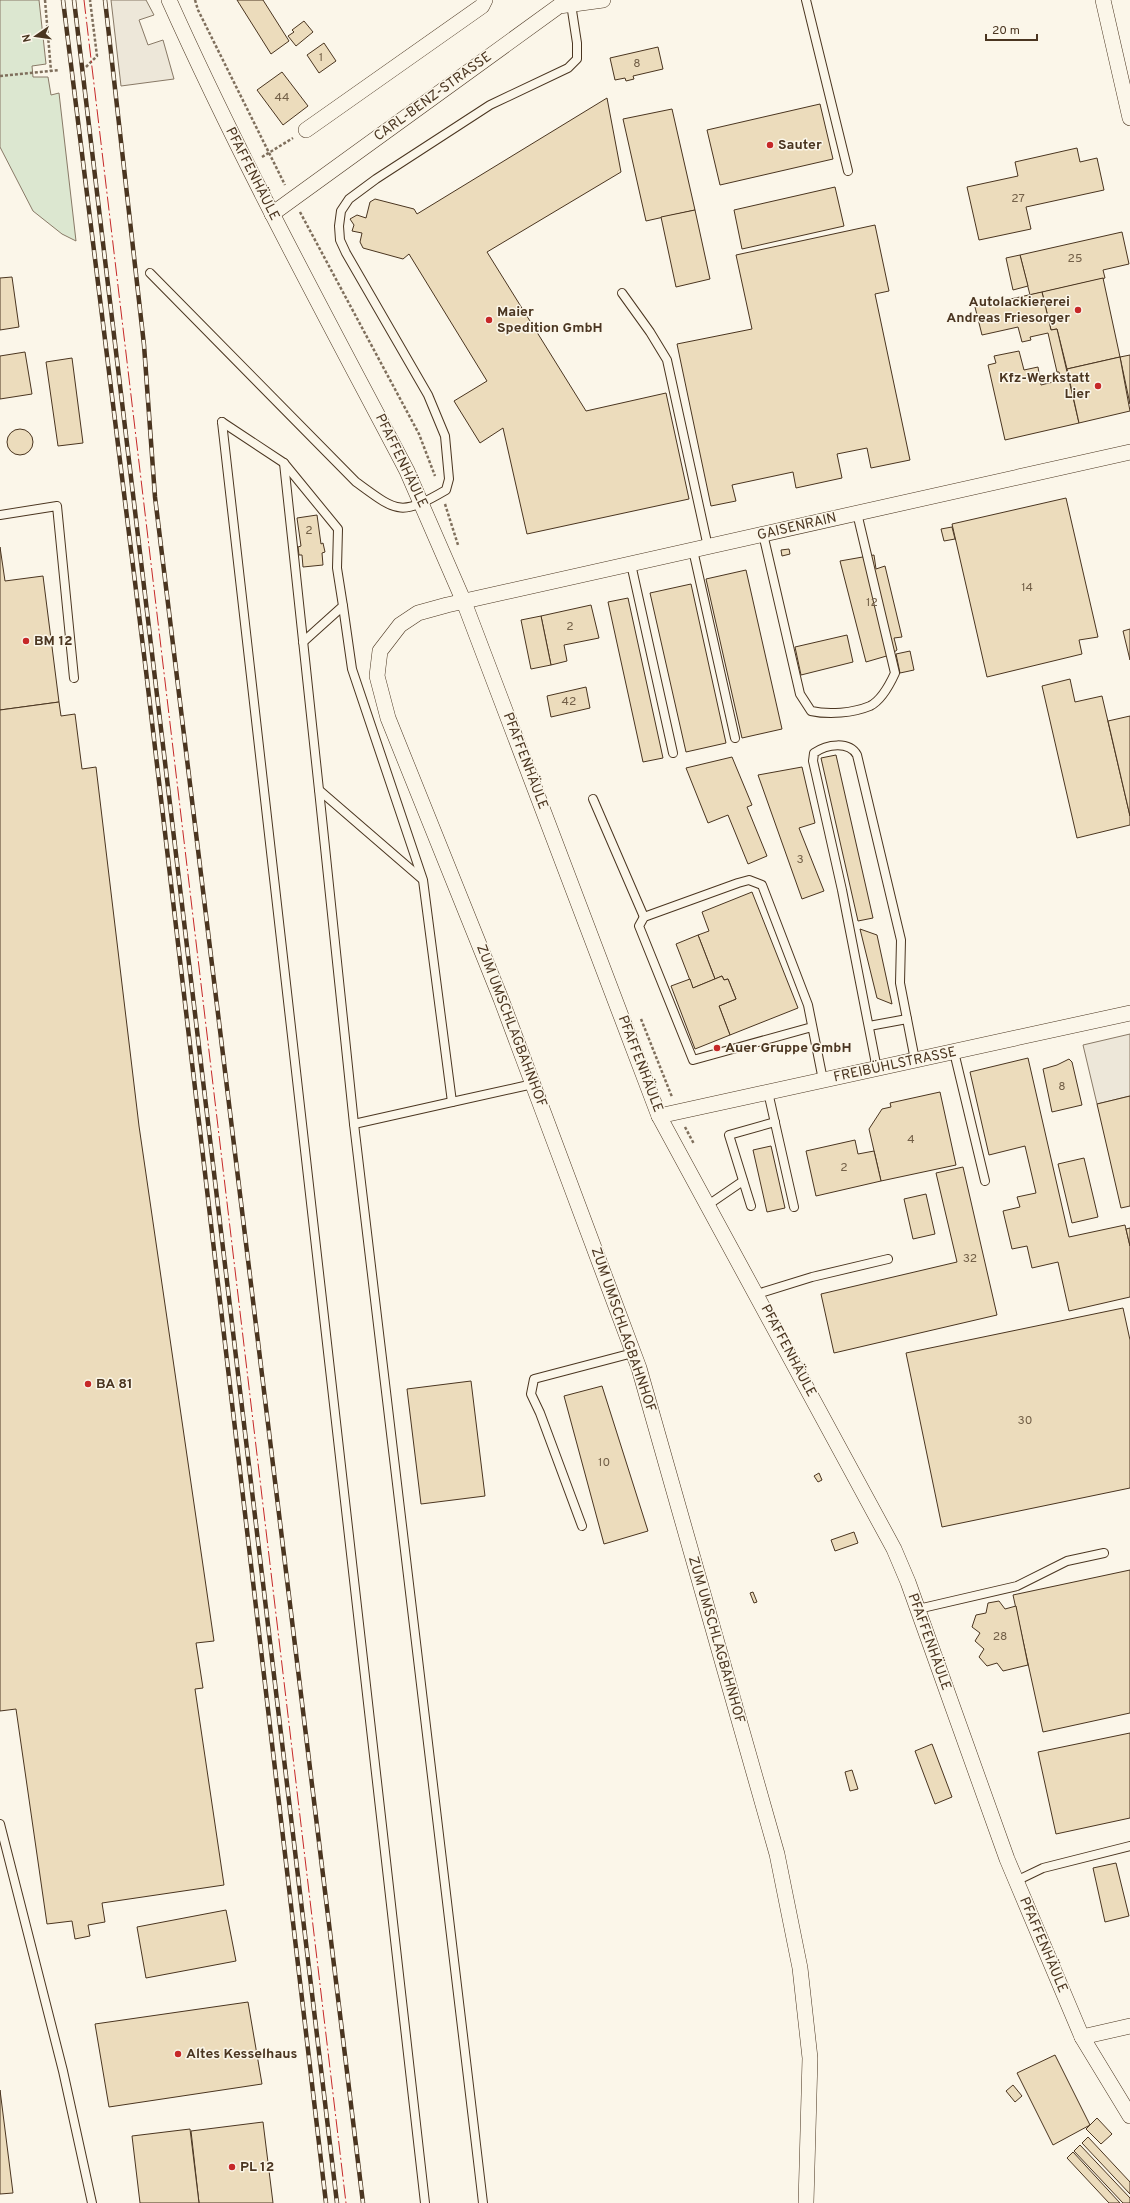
<svg xmlns="http://www.w3.org/2000/svg" width="1130" height="2203" font-family="Overpass,sans-serif">
	<rect width="100%" height="100%" fill="#fbf6e9"/>
	<polygon fill="#dce7d0" stroke="#887966" points="0,0 39,0 46,64 32,66 33,77 48,77 51,95 59,93 76,241 62,234 33,211 0,147"/>
	<g fill="#ede7d9" stroke="#887966">
		<polygon points="111,0 146,0 154,15 139,20 148,45 163,40 174,79 121,86"/>
		<polygon points="1130,1034 1130,1096 1097,1104 1083,1045"/>
	</g>
	<g fill="#ecdcbc" stroke="#4a3520">
		<polygon points="237,0 263,0 289,41 271,54"/>
		<polygon points="304,21 313,32 296,46 288,36 294,32 292,30"/>
		<polygon points="324,43 336,61 319,73 307,55"/>
		<polygon points="658,47 663,69 633,76 634,79 626,81 625,78 615,80 610,58"/>
		<polygon points="282,72 308,106 283,125 257,90"/>
		<polygon points="607,98 621,172 487,252 586,411 666,393 689,499 527,534 503,428 480,443 454,401 487,381 409,254 403,259 363,248 360,242 362,233 352,231 354,225 350,219 357,215 366,218 370,202 375,199 414,209 417,214"/>
		<polygon points="820,104 833,159 720,185 707,130"/>
		<polygon points="672,109 695,210 646,221 623,119"/>
		<polygon points="1077,148 1080,162 1097,158 1104,190 1026,207 1031,229 979,240 967,187 1018,176 1015,162"/>
		<polygon points="835,187 844,226 742,249 734,210"/>
		<polygon points="695,210 710,279 676,287 661,217"/>
		<polygon points="875,225 889,291 875,294 910,460 871,468 867,448 837,454 842,478 796,488 793,472 732,485 736,501 711,506 677,344 752,329 736,255"/>
		<polygon points="1122,232 1129,264 1103,270 1105,278 1030,295 1020,255"/>
		<polygon points="1020,255 1028,286 1013,290 1006,258"/>
		<polygon points="12,277 19,327 0,330 0,278"/>
		<polygon points="1103,278 1120,357 1067,369 1057,329 1051,330 1042,292"/>
		<polygon points="1042,292 1051,330 1057,329 1079,423 1005,440 988,365 996,363 994,356 1019,351 1024,370 1038,367 1041,385 1061,380 1059,372 1057,372 1048,333 1030,337 1031,340 1022,342 1018,327 982,335 975,307"/>
		<polygon points="25,352 32,394 0,399 0,356"/>
		<polygon points="1130,355 1130,404 1120,357"/>
		<polygon points="1120,357 1130,411 1079,423 1067,369"/>
		<polygon points="72,358 83,443 58,446 46,362"/>
		<circle cx="20" cy="442" r="13"/>
		<polygon points="1066,498 1098,637 1079,640 1082,654 987,677 952,524"/>
		<polygon points="317,515 321,544 323,543 325,552 322,553 323,565 303,567 302,555 299,555 298,547 301,546 297,518"/>
		<polygon points="952,527 955,539 944,541 941,529"/>
		<polygon points="0,547 5,581 43,576 59,702 0,710"/>
		<polygon points="789,549 790,554 782,556 781,550"/>
		<polygon points="874,555 876,569 885,566 902,637 894,638 897,650 890,655 866,662 840,561"/>
		<polygon points="746,570 782,729 742,738 706,579"/>
		<polygon points="691,584 726,743 686,752 650,593"/>
		<polygon points="628,598 663,758 643,762 608,602"/>
		<polygon points="591,605 599,638 564,645 567,661 551,665 541,616"/>
		<polygon points="541,616 551,665 531,669 521,620"/>
		<polygon points="1130,629 1130,660 1123,631"/>
		<polygon points="847,635 853,662 801,675 795,647"/>
		<polygon points="910,651 914,670 900,673 896,654"/>
		<polygon points="1070,679 1075,702 1102,696 1130,816 1130,825 1077,838 1042,686"/>
		<polygon points="586,687 590,708 551,717 547,696"/>
		<polygon points="59,702 61,716 75,714 82,769 96,767 139,1126 214,1641 196,1643 203,1688 195,1689 224,1885 102,1903 105,1922 88,1925 90,1936 75,1939 72,1921 47,1924 16,1709 0,1711 0,710"/>
		<polygon points="1130,716 1130,816 1108,721"/>
		<polygon points="836,755 873,918 858,921 821,758"/>
		<polygon points="732,757 752,805 747,807 767,856 748,864 728,815 708,823 686,768"/>
		<polygon points="802,767 815,823 799,828 824,891 802,899 758,775"/>
		<polygon points="752,892 798,1008 730,1035 719,1006 736,999 728,979 724,980 722,976 715,979 698,935 709,931 702,912"/>
		<polygon points="860,929 877,935 892,1004 877,998"/>
		<polygon points="698,935 715,979 693,988 676,944"/>
		<polygon points="722,976 724,980 728,979 736,999 719,1006 730,1035 695,1049 671,986 690,979 693,988"/>
		<polygon points="1028,1058 1069,1237 1125,1225 1130,1246 1130,1297 1069,1311 1058,1262 1032,1268 1027,1246 1012,1249 1003,1211 1020,1207 1017,1197 1036,1193 1025,1146 989,1155 970,1072"/>
		<polygon points="1069,1059 1072,1062 1082,1105 1052,1112 1043,1069 1057,1065"/>
		<polygon points="940,1092 956,1165 881,1181 869,1129 882,1109 891,1107 890,1103"/>
		<polygon points="1130,1096 1130,1206 1121,1208 1097,1104"/>
		<polygon points="855,1140 858,1154 874,1151 881,1181 816,1196 806,1151"/>
		<polygon points="771,1146 785,1208 767,1212 753,1150"/>
		<polygon points="1084,1158 1098,1217 1072,1223 1058,1164"/>
		<polygon points="963,1167 997,1315 834,1353 821,1294 957,1262 936,1173"/>
		<polygon points="926,1194 935,1234 913,1239 904,1199"/>
		<polygon points="1130,1228 1130,1246 1126,1229"/>
		<polygon points="1123,1308 1130,1340 1130,1488 942,1527 906,1353"/>
		<polygon points="471,1381 485,1496 421,1504 407,1389"/>
		<polygon points="602,1386 648,1531 604,1544 564,1396"/>
		<polygon points="819,1473 822,1480 818,1482 814,1476"/>
		<polygon points="854,1532 858,1543 835,1551 831,1540"/>
		<polygon points="1130,1570 1130,1713 1043,1732 1013,1595"/>
		<polygon points="753,1592 757,1602 754,1603 750,1593"/>
		<polygon points="999,1601 1005,1609 1016,1606 1028,1665 1003,1671 997,1663 987,1666 979,1657 984,1649 975,1641 980,1633 972,1627 976,1615 986,1613 988,1603"/>
		<polygon points="1130,1733 1130,1818 1056,1834 1038,1752"/>
		<polygon points="932,1744 952,1797 935,1804 915,1751"/>
		<polygon points="852,1770 858,1789 850,1791 845,1772"/>
		<polygon points="1116,1863 1129,1916 1105,1922 1093,1868"/>
		<polygon points="226,1910 236,1961 146,1978 137,1927"/>
		<polygon points="248,2002 262,2084 109,2107 95,2024"/>
		<polygon points="1055,2055 1090,2125 1053,2145 1017,2073"/>
		<polygon points="1013,2085 1022,2096 1015,2102 1006,2091"/>
		<polygon points="0,2090 13,2193 0,2194"/>
		<polygon points="1097,2118 1112,2134 1101,2144 1086,2129"/>
		<polygon points="263,2122 273,2203 199,2203 191,2131"/>
		<polygon points="190,2129 199,2203 140,2203 132,2136"/>
		<polygon points="1088,2137 1130,2182 1130,2194 1082,2143"/>
		<polygon points="1080,2145 1130,2198 1130,2203 1123,2203 1074,2151"/>
		<polygon points="1073,2152 1120,2203 1109,2203 1067,2158"/>
	</g>
	<g fill="none" stroke-linecap="round" stroke-linejoin="round">
		<defs>
			<g id="lane">
				<polyline points="806,0 848,171"/>
				<path d="M 150,273 L 356,482 C 397,512 400,517 446,490 L 449,479 L 445,436 L 428,395 L 346,253 L 340,240 L 339,226 L 341,211 L 349,199 L 376,179 L 490,105 L 568,68 L 577,59 L 577,43 L 571,4"/>
				<polyline points="622,293 650,332 667,360 708,547"/>
				<polyline points="222,422 425,2203"/>
				<polyline points="222,422 284,463 338,529 337,568 343,606 303,642"/>
				<polyline points="284,463 319,790 422,879"/>
				<polyline points="0,515 57,506 74,678"/>
				<path d="M 763,534 L 800,694 L 811,711 C 829,715 853,713 870,706 C 882,700 890,684 895,673 L 857,513"/>
				<polyline points="693,550 735,738"/>
				<polyline points="631,564 673,753"/>
				<polyline points="343,606 352,669 423,880 452,1102 533,1084"/>
				<polyline points="319,790 354,1124 483,2203"/>
				<polyline points="593,799 644,917"/>
				<polyline points="869,1026 907,1019"/>
				<polyline points="812,1027 693,1060 639,926 644,917 738,883 749,880 762,885 808,1005 823,1080"/>
				<polyline points="954,1052 985,1181"/>
				<path d="M 877,1069 L 842,890 L 813,761 L 814,753 C 827,744 849,741 857,755 L 901,940 L 900,983 L 915,1060"/>
				<polyline points="768,1092 794,1207"/>
				<polyline points="354,1124 452,1102"/>
				<polyline points="708,1205 743,1181"/>
				<polyline points="751,1206 729,1135 775,1122"/>
				<polyline points="757,1294 812,1277 888,1259"/>
				<polyline points="582,1526 540,1413 531,1394 534,1379 633,1353"/>
				<polyline points="918,1609 1017,1586 1067,1561 1104,1553"/>
				<polyline points="0,1824 63,2071 92,2203"/>
				<polyline points="1016,1881 1043,1868 1130,1846"/>
			</g>
			<g id="street">
				<path d="M 169,0 C 241,161 325,315 407,471 L 464,602 L 659,1116 L 894,1549 L 908,1582 L 1007,1859 L 1082,2037 L 1130,2116"/>
				<polyline points="1103,0 1130,118"/>
				<polyline points="306,130 482,6 485,0"/>
				<polyline points="272,214 559,6 603,0"/>
				<polyline points="659,1116 1130,1013"/>
				<polyline points="1082,2037 1130,2026"/>
				<polyline points="806,2203 810,2058 800,1968 777,1854 639,1368 501,999 388,718 377,676 380,651 400,625 418,613 447,605 1130,452"/>
			</g>
		</defs>
		<use href="#lane" stroke="#4a3520" stroke-width="10"/>
		<use href="#street" stroke="#4a3520" stroke-width="16"/>
		<g stroke="#7f6f5c" stroke-width="2.5" stroke-dasharray="3 2" stroke-linecap="butt">
			<polyline points="45,0 51,71"/>
			<polyline points="195,0 198,10 285,185"/>
			<polyline points="86,67 97,56 90,0"/>
			<polyline points="0,76 59,70"/>
			<polyline points="262,157 293,138"/>
			<polyline points="300,212 419,434 435,476"/>
			<polyline points="445,504 458,545"/>
			<polyline points="641,1019 672,1097"/>
			<polyline points="685,1127 694,1144"/>
		</g>
		<use href="#lane" stroke="#fbf6e9" stroke-width="8"/>
		<use href="#street" stroke="#fbf6e9" stroke-width="15"/>
		<defs>
			<g id="rail">
				<polyline points="63,0 146,671 326,2203"/>
				<polyline points="74,0 337,2203"/>
				<polyline points="105,0 144,345 155,497 363,2203"/>
			</g>
		</defs>
		<use href="#rail" stroke="#4a3520" stroke-width="4.5"/>
		<use href="#rail" stroke="#fbf6e9" stroke-width="3" stroke-dasharray="9" stroke-linecap="butt"/>
		<polyline stroke="#c62828" stroke-width="1" stroke-dasharray="14 3 2 3" stroke-linecap="butt" points="84,0 346,2203"/>
	</g>
	<g fill="#c62828" stroke="#fbf6e9" stroke-width="1.5">
		<circle cx="770" cy="145" r="4"/>
		<circle cx="1078" cy="310" r="4"/>
		<circle cx="489" cy="320" r="4"/>
		<circle cx="1098" cy="386" r="4"/>
		<circle cx="26" cy="641" r="4"/>
		<circle cx="717" cy="1048" r="4"/>
		<circle cx="88" cy="1384" r="4"/>
		<circle cx="178" cy="2054" r="4"/>
		<circle cx="232" cy="2167" r="4"/>
	</g>
	<g text-anchor="middle" dominant-baseline="central" stroke-width="3" stroke-linejoin="round" paint-order="stroke">
		<g font-size="12" fill="#725f47">
			<text x="321" y="58">1</text>
			<text x="637" y="64">8</text>
			<text x="282" y="98">44</text>
			<text x="1018" y="199">27</text>
			<text x="1075" y="259">25</text>
			<text x="309" y="531">2</text>
			<text x="1027" y="588">14</text>
			<text x="872" y="603">12</text>
			<text x="570" y="627">2</text>
			<text x="569" y="702">42</text>
			<text x="800" y="860">3</text>
			<text x="1062" y="1087">8</text>
			<text x="911" y="1140">4</text>
			<text x="844" y="1168">2</text>
			<text x="970" y="1259">32</text>
			<text x="1025" y="1421">30</text>
			<text x="604" y="1463">10</text>
			<text x="1000" y="1637">28</text>
		</g>
		<g font-size="14" fill="#4a3520" stroke="#fbf6e9">
			<text transform="translate(433 97) rotate(-36)">CARL-BENZ-STRASSE</text>
			<text transform="translate(252 174) rotate(63)">PFAFFENHÄULE</text>
			<text transform="translate(401 461) rotate(64)">PFAFFENHÄULE</text>
			<text transform="translate(797 527) rotate(-13)">GAISENRAIN</text>
			<text transform="translate(525 761) rotate(69)">PFAFFENHÄULE</text>
			<text transform="translate(511 1026) rotate(69)">ZUM UMSCHLAGBAHNHOF</text>
			<text transform="translate(640 1064) rotate(69)">PFAFFENHÄULE</text>
			<text transform="translate(895 1065) rotate(-12)">FREIBÜHLSTRASSE</text>
			<text transform="translate(623 1330) rotate(71)">ZUM UMSCHLAGBAHNHOF</text>
			<text transform="translate(788 1351) rotate(62)">PFAFFENHÄULE</text>
			<text transform="translate(716 1640) rotate(74)">ZUM UMSCHLAGBAHNHOF</text>
			<text transform="translate(929 1642) rotate(70)">PFAFFENHÄULE</text>
			<text transform="translate(1043 1945) rotate(67)">PFAFFENHÄULE</text>
		</g>
		<g font-size="14" font-weight="bold" fill="#4a3520" stroke="#fbf6e9" text-anchor="start">
			<text x="778" y="145">Sauter</text>
			<text x="1070" y="302" text-anchor="end">Autolackiererei<tspan x="1070" dy="16">Andreas Friesorger</tspan></text>
			<text x="497" y="312">Maier<tspan x="497" dy="16">Spedition GmbH</tspan></text>
			<text x="1090" y="378" text-anchor="end">Kfz-Werkstatt<tspan x="1090" dy="16">Lier</tspan></text>
			<text x="34" y="641">BM 12</text>
			<text x="725" y="1048">Auer Gruppe GmbH</text>
			<text x="96" y="1384">BA 81</text>
			<text x="186" y="2054">Altes Kesselhaus</text>
			<text x="240" y="2167">PL 12</text>
		</g>
	</g>
	<g transform="translate(36 36) rotate(257)" stroke="#fbf6e9" stroke-width="3" paint-order="stroke">
	<path d="M0-3L7 15L0 10L-7 15Z" fill="#4a3520"/>
	<text y="-6" font-size="11" font-weight="bold" text-anchor="middle" fill="#4a3520">N</text>
	</g>
	<path d="M986 34v6h51v-6" fill="none" stroke="#4a3520" stroke-width="2"/>
	<text x="992" y="34" font-size="12" fill="#4a3520" stroke="#fbf6e9" stroke-width="3" paint-order="stroke">20 m</text>
</svg>
